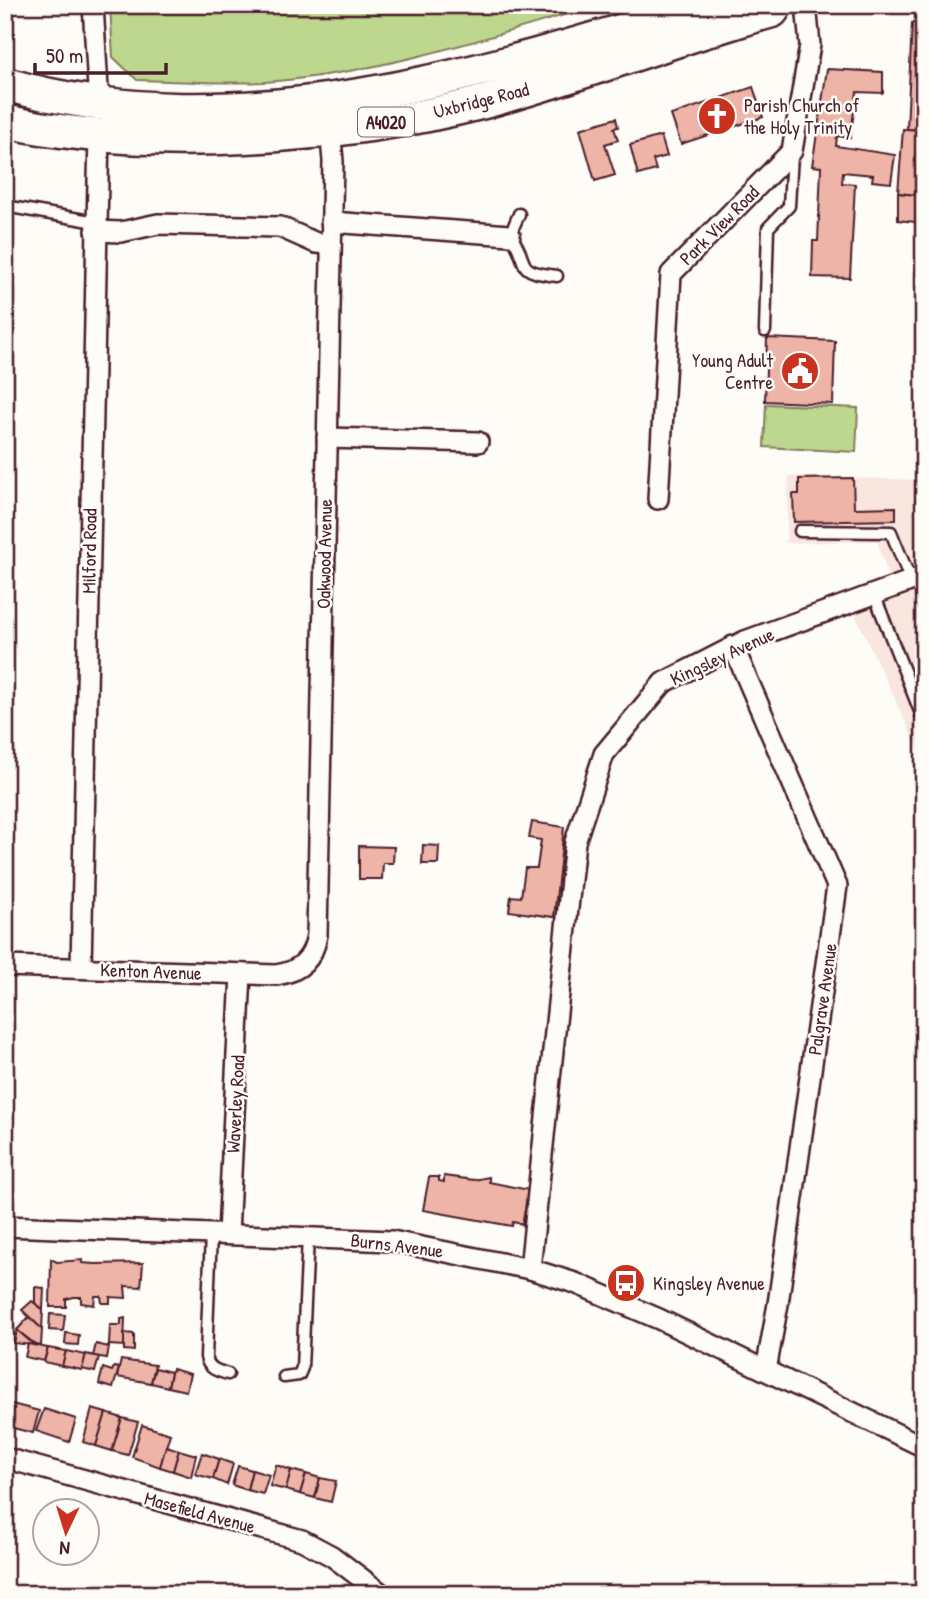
<svg xmlns="http://www.w3.org/2000/svg" width="929" height="1599" font-family="'Patrick Hand',sans-serif">
	<rect width="100%" height="100%" fill="#fdfcf7"/>
	<filter id="ink" filterUnits="userSpaceOnUse"><feTurbulence type="fractalNoise" baseFrequency=".0143" numOctaves="2"/><feDisplacementMap in="SourceGraphic" scale="14" xChannelSelector="R" yChannelSelector="G"/><feConvolveMatrix kernelMatrix="1 2 1 2 8 2 1 2 1" color-interpolation-filters="sRGB"/></filter>
	<g filter="url(#ink)">
		<polygon fill="#f8e6df" points="789,476 924,480 924,761 851,606 893,590 877,541 786,543"/>
		<g fill="#bdd78e" stroke="#847b5c" stroke-width="2">
			<path d="M 110,5 L 598,5 C 490,37 378,74 265,82 C 223,84 179,81 137,80 L 113,57 Z"/>
			<polygon points="766,404 858,408 856,452 764,447"/>
		</g>
		<g fill="#eeb4a7" stroke="#4a1f2b" stroke-width="2">
			<polygon points="912,23 924,23 924,130 907,129"/>
			<polygon points="827,69 883,72 883,93 857,92 850,138 837,136 836,146 895,155 891,183 872,181 873,175 843,172 842,183 855,184 850,278 812,277 813,241 818,241 821,167 812,166"/>
			<polygon points="753,87 763,117 681,144 671,115"/>
			<polygon points="616,118 618,127 614,128 618,140 605,144 615,175 595,181 580,129"/>
			<polygon points="903,129 924,130 924,196 898,193"/>
			<polygon points="661,136 667,156 653,160 656,170 638,175 630,145"/>
			<polygon points="898,193 924,196 924,223 898,220"/>
			<polygon points="767,338 835,341 833,404 765,401"/>
			<polygon points="853,478 854,508 896,507 896,520 794,522 793,494 799,494 799,479"/>
			<polygon points="532,822 564,827 554,917 509,911 511,896 521,897 525,868 537,868 541,840 529,838"/>
			<polygon points="423,845 439,846 438,864 422,864"/>
			<polygon points="359,846 394,847 393,863 383,863 382,879 359,879"/>
			<polygon points="444,1176 474,1180 489,1177 489,1182 529,1190 522,1224 513,1222 512,1226 423,1210 429,1177 439,1177 439,1181 444,1182"/>
			<polygon points="51,1259 57,1262 83,1260 82,1263 95,1264 143,1263 141,1287 125,1286 126,1298 110,1297 110,1303 102,1303 101,1296 95,1296 94,1305 81,1303 81,1297 74,1297 66,1299 66,1307 50,1307"/>
			<polygon points="35,1287 44,1288 43,1310 35,1303"/>
			<polygon points="32,1301 43,1310 42,1329 22,1310"/>
			<polygon points="50,1314 65,1315 63,1331 49,1330"/>
			<polygon points="29,1317 42,1329 41,1346 36,1345 17,1330"/>
			<polygon points="125,1318 124,1346 109,1345 110,1325 121,1325 121,1319"/>
			<polygon points="17,1330 32,1343 31,1345 13,1343"/>
			<polygon points="5,1333 16,1335 14,1342 5,1341"/>
			<polygon points="66,1333 79,1335 78,1345 65,1344"/>
			<polygon points="124,1333 134,1334 134,1351 124,1350"/>
			<polygon points="28,1344 48,1348 44,1361 25,1357"/>
			<polygon points="96,1344 109,1347 107,1358 93,1356"/>
			<polygon points="48,1348 66,1351 62,1366 44,1362"/>
			<polygon points="66,1351 86,1355 82,1370 62,1366"/>
			<polygon points="86,1354 99,1357 95,1372 82,1369"/>
			<polygon points="121,1360 155,1365 151,1383 117,1377"/>
			<polygon points="114,1367 119,1368 113,1388 99,1384 103,1368 112,1371"/>
			<polygon points="155,1368 171,1372 168,1387 151,1383"/>
			<polygon points="172,1369 190,1374 186,1391 168,1387"/>
			<polygon points="8,1403 39,1411 33,1433 5,1426"/>
			<polygon points="44,1409 76,1419 69,1442 36,1431"/>
			<polygon points="92,1409 106,1413 96,1446 83,1442"/>
			<polygon points="106,1413 122,1418 112,1451 96,1446"/>
			<polygon points="122,1418 138,1422 128,1455 112,1451"/>
			<polygon points="142,1425 170,1434 160,1467 132,1457"/>
			<polygon points="166,1446 179,1450 173,1471 160,1467"/>
			<polygon points="179,1450 196,1455 191,1477 173,1471"/>
			<polygon points="202,1453 219,1459 213,1479 195,1474"/>
			<polygon points="219,1459 233,1464 227,1485 213,1479"/>
			<polygon points="276,1465 291,1470 286,1490 270,1486"/>
			<polygon points="238,1466 252,1470 247,1490 232,1485"/>
			<polygon points="252,1470 269,1475 263,1494 247,1490"/>
			<polygon points="291,1470 306,1474 300,1494 286,1490"/>
			<polygon points="306,1474 320,1478 315,1498 300,1494"/>
			<polygon points="320,1478 336,1481 331,1502 315,1498"/>
		</g>
		<g fill="none" stroke-linecap="round" stroke-linejoin="round">
			<defs>
				<g id="service">
					<polyline points="5,206 96,222"/>
					<path d="M 519,214 L 510,235 C 532,263 510,271 557,276"/>
					<polyline points="765,331 768,228 789,206 792,155"/>
					<polyline points="800,531 891,532 911,581"/>
					<polyline points="874,594 921,714"/>
					<path d="M 211,1234 L 206,1357 C 208,1369 218,1371 228,1374"/>
					<polyline points="284,1377 299,1375 302,1368 308,1237"/>
				</g>
				<g id="minor">
					<polyline points="93,5 99,105"/>
					<polyline points="331,222 510,235"/>
					<polyline points="96,231 121,232 158,224 280,227 316,243 331,244"/>
					<polyline points="327,438 478,442"/>
					<polyline points="658,499 671,274 792,151 810,45 806,5"/>
					<polyline points="733,646 837,886 778,1304 766,1370"/>
					<path d="M 5,966 L 276,975 C 300,972 313,959 317,935 L 333,161 L 330,129"/>
					<polyline points="81,968 99,134"/>
					<polyline points="5,1226 392,1241 530,1269 575,1283 659,1319 924,1447"/>
					<polyline points="228,1234 241,974"/>
					<polyline points="530,1269 575,842 604,754 663,683 745,641 924,576"/>
					<polyline points="5,1458 302,1540 332,1556 382,1594"/>
				</g>
				<g id="primary">
					<path d="M 5,84 C 237,150 482,74 705,5"/>
					<path d="M 5,121 C 144,153 347,138 484,102 C 581,76 675,38 772,11 L 776,5"/>
				</g>
			</defs>
			<use href="#service" stroke="#4a1f2b" stroke-width="15"/>
			<use href="#minor" stroke="#4a1f2b" stroke-width="24"/>
			<use href="#primary" stroke="#4a1f2b" stroke-width="37"/>
			<use href="#service" stroke="#fdfcf7" stroke-width="10"/>
			<use href="#minor" stroke="#fdfcf7" stroke-width="19"/>
			<use href="#primary" stroke="#fdfcf7" stroke-width="32"/>
		</g>
	</g>
	<defs>
		<symbol id="church-disc" viewBox="-11 -11 22 22"><circle r="9.5" fill="#c8321e" stroke="#fdfcf7"/><path d="M-1.2-6h2.4v3.5h3.3v2.4h-3.3V6h-2.4V-.1h-3.3v-2.4h3.3Z" fill="#fff"/></symbol>
		<symbol id="civic-disc" viewBox="-11 -11 22 22"><circle r="9.5" fill="#c8321e" stroke="#fdfcf7"/><path d="M-.6-6.5H3V-4.5H.6V-3L4-1V1h2V6H-6V1h2V-1L-.6-3ZM-1.2 2.5V6h2.4V2.5Z" fill="#fff"/></symbol>
		<symbol id="bus-disc" viewBox="-11 -11 22 22"><circle r="9.5" fill="#c8321e" stroke="#fdfcf7"/><path d="M-5-6H5V4H4V6H2V4H-2V6H-4V4H-5ZM-3.5-4V0h7V-4ZM-3.5 1.2v1.5H-2V1.2ZM2 1.2v1.5H3.5V1.2Z" fill="#fff"/></symbol>
	</defs>
	<g fill-rule="evenodd">
		<use href="#church-disc" x="695" y="94" width="44" height="44"/>
		<use href="#civic-disc" x="778" y="349" width="44" height="44"/>
		<use href="#bus-disc" x="604" y="1261" width="44" height="44"/>
	</g>
	<g text-anchor="middle" dominant-baseline="central" stroke-width="5" stroke-linejoin="round" paint-order="stroke">
		<rect fill="#fdfcf7" stroke="#806168" stroke-width="2" x="358" y="107.5" width="56" height="29" rx="5"/>
		<g font-size="18" font-weight="bold" fill="#4a1f2b">
			<text x="386" y="122">A4020</text>
		</g>
		<g font-size="19" fill="#4a1f2b" stroke="#fdfcf7">
			<text transform="translate(481 100) rotate(-14)">Uxbridge Road</text>
			<text transform="translate(719 225) rotate(-45)">Park View Road</text>
			<text transform="translate(89 551) rotate(-89)">Milford Road</text>
			<text transform="translate(324 554) rotate(-89)">Oakwood Avenue</text>
			<text transform="translate(722 656) rotate(-25)">Kingsley Avenue</text>
			<text transform="translate(151 971) rotate(2)">Kenton Avenue</text>
			<text transform="translate(822 999) rotate(-82)">Palgrave Avenue</text>
			<text transform="translate(235 1104) rotate(-87)">Waverley Road</text>
			<text transform="translate(397 1245) rotate(7)">Burns Avenue</text>
			<text transform="translate(200 1512) rotate(15)">Masefield Avenue</text>
		</g>
		<g font-size="19" fill="#4a1f2b" stroke="#fdfcf7" text-anchor="start">
			<text x="744" y="105">Parish Church of<tspan x="744" dy="22">the Holy Trinity</tspan></text>
			<text x="773" y="360" text-anchor="end">Young Adult<tspan x="773" dy="22">Centre</tspan></text>
			<text x="653" y="1283">Kingsley Avenue</text>
		</g>
	</g>
	<rect width="929" height="1599" fill="none" stroke="#fdfcf7" stroke-width="28"/>
	<rect x="14" y="14" width="901" height="1571" fill="none" stroke="#4a1f2b" stroke-width="2.5" filter="url(#ink)"/>
	<g transform="translate(66 1532) rotate(184)"><circle r="33" fill="#fdfcf7" stroke="#b5a4a5" stroke-width="2"/>
	<path d="M0-5L12 26L0 18L-12 26Z" fill="#c8321e"/>
	<text y="-10" font-size="19" font-weight="bold" text-anchor="middle" fill="#4a1f2b">N</text>
	</g>
	<path d="M35 63v10h131v-10" fill="none" stroke="#4a1f2b" stroke-width="3.5"/>
	<text x="46" y="63" font-size="21" fill="#4a1f2b" stroke="#fdfcf7" stroke-width="5" paint-order="stroke">50 m</text>
</svg>
